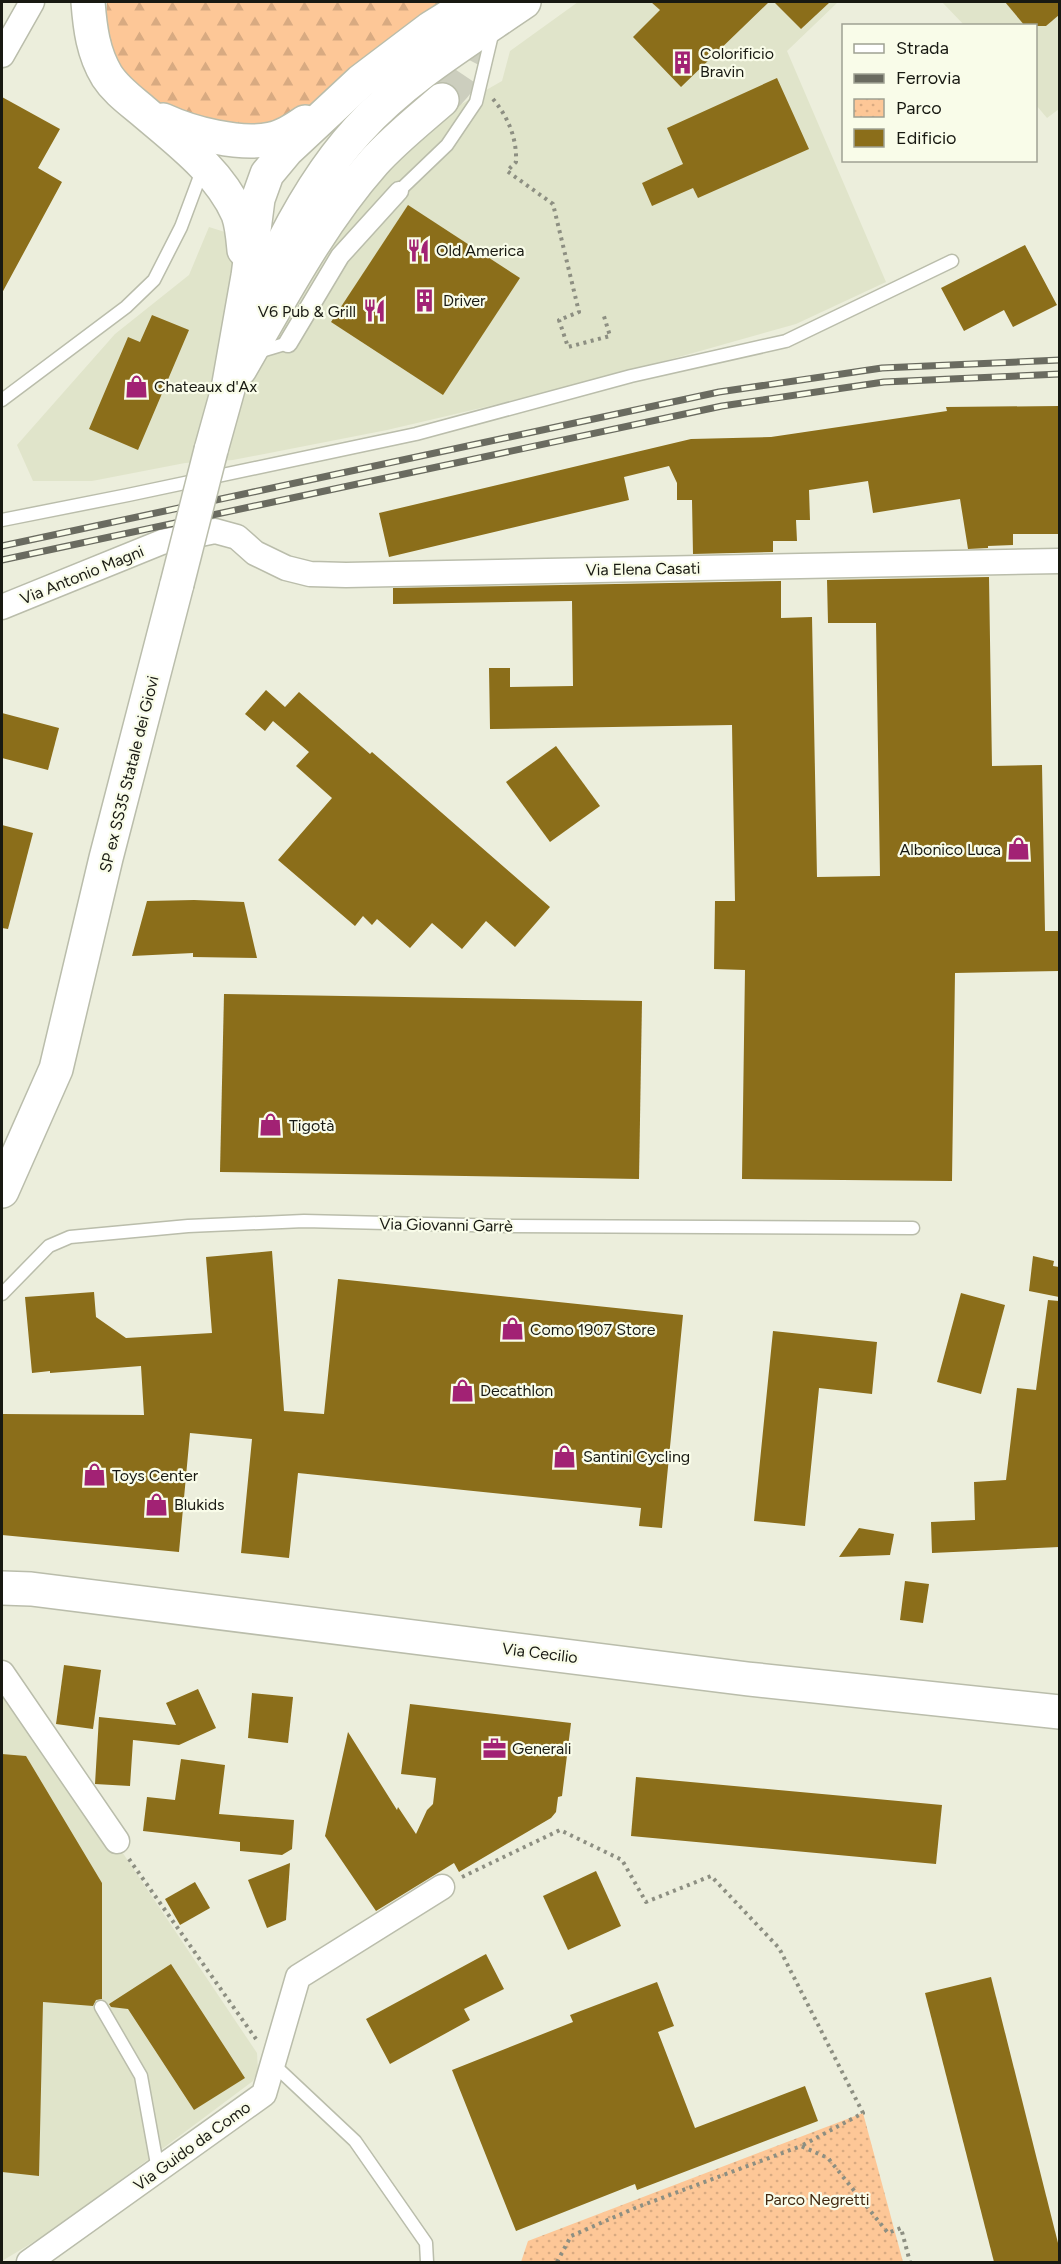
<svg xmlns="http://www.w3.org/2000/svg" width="1061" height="2264" font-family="Figtree,sans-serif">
	<defs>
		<pattern id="forest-firs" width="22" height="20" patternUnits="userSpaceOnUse" patternTransform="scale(1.5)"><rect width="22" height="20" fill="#fdc797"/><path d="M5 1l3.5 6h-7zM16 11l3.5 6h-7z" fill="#d8aa81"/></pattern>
		<pattern id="park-dots" width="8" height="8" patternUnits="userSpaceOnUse" patternTransform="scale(1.5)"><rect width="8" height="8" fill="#fdc797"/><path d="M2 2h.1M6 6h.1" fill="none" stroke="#d8aa81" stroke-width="1.8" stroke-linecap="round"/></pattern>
	</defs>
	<rect width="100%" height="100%" fill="#eceedc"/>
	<g fill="#e0e4ca">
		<polygon points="578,2 838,2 787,51 886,282 796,324 583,384 387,430 233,460 185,463 92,481 33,481 17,445 115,334 189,275 209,227 321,263 387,166 451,110 502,81 510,51"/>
		<polygon points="942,2 1059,2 1059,109 1047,118 1036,105 1036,26 964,25"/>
		<polygon points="2,1673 257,2053 258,2071 253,2081 55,2229 2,2261"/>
	</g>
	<polygon fill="url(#forest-firs)" points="107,2 453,2 298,122 266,132 165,109 120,70 109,52 105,27"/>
	<polygon fill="url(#park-dots)" points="863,2113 903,2262 521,2262 528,2241"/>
	<g fill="#8b6e1a">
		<polygon points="651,2 769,2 681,87 633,37 660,10"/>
		<polygon points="774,2 830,2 801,29"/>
		<polygon points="1005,2 1059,2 1059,15 1046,26 1025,26"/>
		<polygon points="777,78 809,149 698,198 693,188 652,206 642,183 683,164 667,128"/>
		<polygon points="2,97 60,129 38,168 62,182 2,293"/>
		<polygon points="408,205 520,278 443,395 331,322"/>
		<polygon points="1025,245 1057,305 1013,327 1004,310 964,331 941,288"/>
		<polygon points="152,315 189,330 138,450 89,429 128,337 140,342"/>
		<polygon points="1059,406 1059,534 1013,534 1013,545 988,546 988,548 968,549 960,499 873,513 868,481 809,490 810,520 796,520 797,541 773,541 773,552 693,554 692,500 677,500 677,483 669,466 624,477 629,500 389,557 379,513 691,439 771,437 947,411 946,407"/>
		<polygon points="989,577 992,766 1042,765 1045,931 1059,931 1059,971 955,973 952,1181 742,1179 745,970 714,969 715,901 735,901 732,725 490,729 489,668 510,668 510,687 573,686 572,601 393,604 393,588 781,581 781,618 812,617 817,877 880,876 876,623 828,623 827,580"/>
		<polygon points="266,690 285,707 299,692 370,754 372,752 550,907 515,947 486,921 462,949 432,923 410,948 377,919 372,925 363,916 355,926 278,860 332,798 296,766 309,752 273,721 265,731 245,714"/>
		<polygon points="2,713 59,728 48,770 2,758"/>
		<polygon points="556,746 600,806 550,842 506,782"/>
		<polygon points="2,825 33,833 8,929 2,928"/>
		<polygon points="194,900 244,902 257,958 193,957 193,953 132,956 147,901"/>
		<polygon points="224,994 642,1001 639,1179 220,1172"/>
		<polygon points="272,1251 284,1411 324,1414 338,1279 683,1315 662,1528 639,1526 641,1508 298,1473 289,1558 241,1553 252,1439 190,1433 179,1552 2,1535 2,1414 144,1415 141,1366 50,1373 50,1371 32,1373 25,1297 94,1292 96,1317 126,1338 212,1333 206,1257"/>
		<polygon points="1033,1256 1054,1261 1053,1266 1059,1267 1059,1297 1029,1291"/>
		<polygon points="961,1293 1005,1305 981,1394 937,1382"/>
		<polygon points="1048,1300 1059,1301 1059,1547 932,1553 931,1522 975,1520 974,1482 1006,1480 1017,1388 1036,1390"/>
		<polygon points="773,1331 877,1342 872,1394 819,1388 805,1526 754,1521"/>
		<polygon points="859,1528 894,1534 890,1555 839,1557"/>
		<polygon points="905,1581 929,1584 923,1623 900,1620"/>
		<polygon points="64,1665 101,1670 93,1729 56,1724"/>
		<polygon points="198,1689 216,1728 179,1745 133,1740 130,1786 95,1784 99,1717 176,1725 166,1703"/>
		<polygon points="252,1693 293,1697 288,1743 248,1738"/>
		<polygon points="410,1704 571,1723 562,1796 558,1797 556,1812 551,1818 459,1872 454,1863 376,1911 325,1836 348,1732 397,1810 398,1807 416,1834 427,1810 433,1804 436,1778 401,1774"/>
		<polygon points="2,1754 26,1756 102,1883 102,1999 96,2000 93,2006 43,2002 39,2176 2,2172"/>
		<polygon points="181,1759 225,1765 219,1814 294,1820 292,1849 282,1855 240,1851 240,1842 143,1831 147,1797 175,1800"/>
		<polygon points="636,1777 942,1805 936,1864 631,1836"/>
		<polygon points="290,1863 286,1920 267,1928 248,1880"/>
		<polygon points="596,1871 621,1926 568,1950 543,1896"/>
		<polygon points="195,1882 210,1908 180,1925 165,1899"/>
		<polygon points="486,1954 504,1989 464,2009 470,2020 390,2064 366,2019"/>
		<polygon points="171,1964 245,2078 194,2110 128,2009 111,2007 109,2004"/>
		<polygon points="991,1977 1059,2247 1059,2262 994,2262 925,1993"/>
		<polygon points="657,1982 674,2026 658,2032 695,2128 805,2086 818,2121 637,2190 635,2184 516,2231 452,2070 573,2022 570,2015"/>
	</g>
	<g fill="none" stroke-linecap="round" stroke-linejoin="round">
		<path stroke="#cccebe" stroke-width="33" stroke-dasharray="33 16" stroke-linecap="butt" d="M 442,100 C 471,73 477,50 490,14"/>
		<defs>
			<g id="service">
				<polyline points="399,191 447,145 476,102 495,22 492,2"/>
				<polyline points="258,352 288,343"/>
				<polyline points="2,400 126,307 154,280 181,227 203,168"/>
				<polyline points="2,520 128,495 416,434 631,376 786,341 952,261"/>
				<polyline points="2,1294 49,1246 70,1237 188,1226 304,1221 510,1226 913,1228"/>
				<polyline points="101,2007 141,2076 158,2170"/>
				<polyline points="273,2064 355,2141 426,2243 427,2262"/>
			</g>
			<polyline id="pedestrian" points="288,343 340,256 399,191"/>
			<g id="minor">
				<polyline points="2,55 32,2"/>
				<polyline points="2,607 162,542 215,531 237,537 255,553 286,568 310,574 346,575 1060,561"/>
				<polyline points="2,1673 117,1841"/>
				<polyline points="29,2262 264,2094 298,1977 442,1887"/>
			</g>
			<g id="primary">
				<path d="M 88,2 C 90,28 93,53 107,76 C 116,90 130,100 143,111 C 178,141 219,171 238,214 C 242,225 243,239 244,250"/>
				<path d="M 163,120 C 191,133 240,146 271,139 C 283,137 295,129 305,122"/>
				<path d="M 256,301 C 281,242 315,177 358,130 C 405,78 467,41 524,2"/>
				<path d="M 240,369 C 281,298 320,223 374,162 C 395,139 419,120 442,100"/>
				<polyline points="211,450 228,389 248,276 258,199 267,174 287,150 361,81 431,28 473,2"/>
				<polyline points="2,1191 56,1069 106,858 177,584"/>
				<polyline points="2,1588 31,1589 748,1679 1060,1712"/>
			</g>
		</defs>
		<use href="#service" stroke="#babdab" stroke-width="15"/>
		<use href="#pedestrian" stroke="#babdab" stroke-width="21"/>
		<use href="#minor" stroke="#babdab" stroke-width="27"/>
		<use href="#primary" stroke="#babdab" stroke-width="36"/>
		<g stroke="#8d8f82" stroke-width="4" stroke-dasharray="3 4.5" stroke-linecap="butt">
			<path d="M 493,99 C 508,117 517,138 516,162 L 507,171 L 553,204 L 579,312 L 559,320 L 568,347 L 610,336 L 603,313"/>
			<polyline points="129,1859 256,2039"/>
			<polyline points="462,1877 560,1830 622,1860 646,1902 711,1876 779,1948 863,2113 801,2146"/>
			<polyline points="557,2262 571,2236 635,2208 801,2146 828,2158 888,2233 901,2228 910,2262"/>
		</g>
		<use href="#service" stroke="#fff" stroke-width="12"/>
		<use href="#pedestrian" stroke="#fff" stroke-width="18"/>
		<use href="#minor" stroke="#fff" stroke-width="24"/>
		<use href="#primary" stroke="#fff" stroke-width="33"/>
		<defs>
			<g id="rail">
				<polyline points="2,546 719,392 882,368 1060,360"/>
				<polyline points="2,560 722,406 884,382 1060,374"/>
			</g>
		</defs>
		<use href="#rail" stroke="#6a6b60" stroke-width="7"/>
		<use href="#rail" stroke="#f9fce9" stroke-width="4.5" stroke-dasharray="14" stroke-linecap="butt"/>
		<defs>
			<polyline id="primary-bridge" points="177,584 211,450"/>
		</defs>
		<use href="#primary-bridge" stroke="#babdab" stroke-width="36" stroke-linecap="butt"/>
		<use href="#primary-bridge" stroke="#fff" stroke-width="33"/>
	</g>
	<defs>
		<symbol id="building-bare" viewBox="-9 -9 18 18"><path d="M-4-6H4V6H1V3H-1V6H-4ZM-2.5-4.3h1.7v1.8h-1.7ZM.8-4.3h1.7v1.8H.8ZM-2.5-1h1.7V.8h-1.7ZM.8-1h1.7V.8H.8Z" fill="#a22274" stroke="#f9fce9" stroke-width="2.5" paint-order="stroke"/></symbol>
		<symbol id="restaurant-bare" viewBox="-9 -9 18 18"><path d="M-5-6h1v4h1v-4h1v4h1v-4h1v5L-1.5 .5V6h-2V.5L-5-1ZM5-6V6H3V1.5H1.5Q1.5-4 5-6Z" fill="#a22274" stroke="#f9fce9" stroke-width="2.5" paint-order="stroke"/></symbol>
		<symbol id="shop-bare" viewBox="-9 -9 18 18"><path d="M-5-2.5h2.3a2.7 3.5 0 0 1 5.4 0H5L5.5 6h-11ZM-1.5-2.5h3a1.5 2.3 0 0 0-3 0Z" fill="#a22274" stroke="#f9fce9" stroke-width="2.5" paint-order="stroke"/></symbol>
		<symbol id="office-bare" viewBox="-9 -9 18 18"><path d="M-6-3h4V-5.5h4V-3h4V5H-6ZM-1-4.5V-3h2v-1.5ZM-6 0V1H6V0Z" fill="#a22274" stroke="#f9fce9" stroke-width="2.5" paint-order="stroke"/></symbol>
	</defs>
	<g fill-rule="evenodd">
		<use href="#building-bare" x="666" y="46" width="33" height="33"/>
		<use href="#restaurant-bare" x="402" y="234" width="33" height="33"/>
		<use href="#building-bare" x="408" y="284" width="33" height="33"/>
		<use href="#restaurant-bare" x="358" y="294" width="33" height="33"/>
		<use href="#shop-bare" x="120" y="370" width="33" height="33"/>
		<use href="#shop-bare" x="1002" y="832" width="33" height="33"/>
		<use href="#shop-bare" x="254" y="1108" width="33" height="33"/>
		<use href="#shop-bare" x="496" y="1312" width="33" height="33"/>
		<use href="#shop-bare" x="446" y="1374" width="33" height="33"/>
		<use href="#shop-bare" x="548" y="1440" width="33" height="33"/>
		<use href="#shop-bare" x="78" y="1458" width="33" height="33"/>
		<use href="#shop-bare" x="140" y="1488" width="33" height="33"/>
		<use href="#office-bare" x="478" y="1732" width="33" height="33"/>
	</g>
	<g text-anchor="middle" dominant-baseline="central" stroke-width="4.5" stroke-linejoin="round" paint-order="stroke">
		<g font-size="16" fill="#181912" stroke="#f9fce9" text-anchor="start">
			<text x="700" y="53">Colorificio<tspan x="700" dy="18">Bravin</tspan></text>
			<text x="436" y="250">Old America</text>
			<text x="443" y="300">Driver</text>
			<text x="356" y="311" text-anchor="end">V6 Pub &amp; Grill</text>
			<text x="154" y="386">Chateaux d'Ax</text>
			<text x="1001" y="849" text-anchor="end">Albonico Luca</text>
			<text x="289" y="1125">Tigotà</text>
			<text x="530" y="1329">Como 1907 Store</text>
			<text x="480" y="1390">Decathlon</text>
			<text x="583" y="1456">Santini Cycling</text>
			<text x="112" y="1475">Toys Center</text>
			<text x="174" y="1504">Blukids</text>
			<text x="512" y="1748">Generali</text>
		</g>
		<g font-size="16" fill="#181912" stroke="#f9fce9">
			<text transform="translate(643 569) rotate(-1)">Via Elena Casati</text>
			<text transform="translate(82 575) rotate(-22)">Via Antonio Magni</text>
			<text transform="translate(129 774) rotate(-76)">SP ex SS35 Statale dei Giovi</text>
			<text transform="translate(446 1225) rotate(1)">Via Giovanni Garrè</text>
			<text transform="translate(540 1653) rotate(7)">Via Cecilio</text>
			<text transform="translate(192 2146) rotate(-36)">Via Guido da Como</text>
		</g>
		<g font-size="16" fill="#422910" stroke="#f9fce9">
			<text x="817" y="2199">Parco Negretti</text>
		</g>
	</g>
	<rect width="1061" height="2264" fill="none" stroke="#181912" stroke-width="6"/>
	<rect x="842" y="24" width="195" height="138" fill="#f9fce9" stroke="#9fa193" stroke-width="1.5"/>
	<rect x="854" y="44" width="30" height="9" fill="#ffffff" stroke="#9fa193" stroke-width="1.5"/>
	<text x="896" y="54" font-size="18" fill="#181912">Strada</text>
	<rect x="854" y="74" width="30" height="9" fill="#6a6b60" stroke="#9fa193" stroke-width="1.5"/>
	<text x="896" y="84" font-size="18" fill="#181912">Ferrovia</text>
	<rect x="854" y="99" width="30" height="18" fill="url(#park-dots)" stroke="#9fa193" stroke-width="1.5"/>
	<text x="896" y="114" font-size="18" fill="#181912">Parco</text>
	<rect x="854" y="129" width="30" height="18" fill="#8b6e1a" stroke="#9fa193" stroke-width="1.5"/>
	<text x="896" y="144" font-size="18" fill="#181912">Edificio</text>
</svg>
